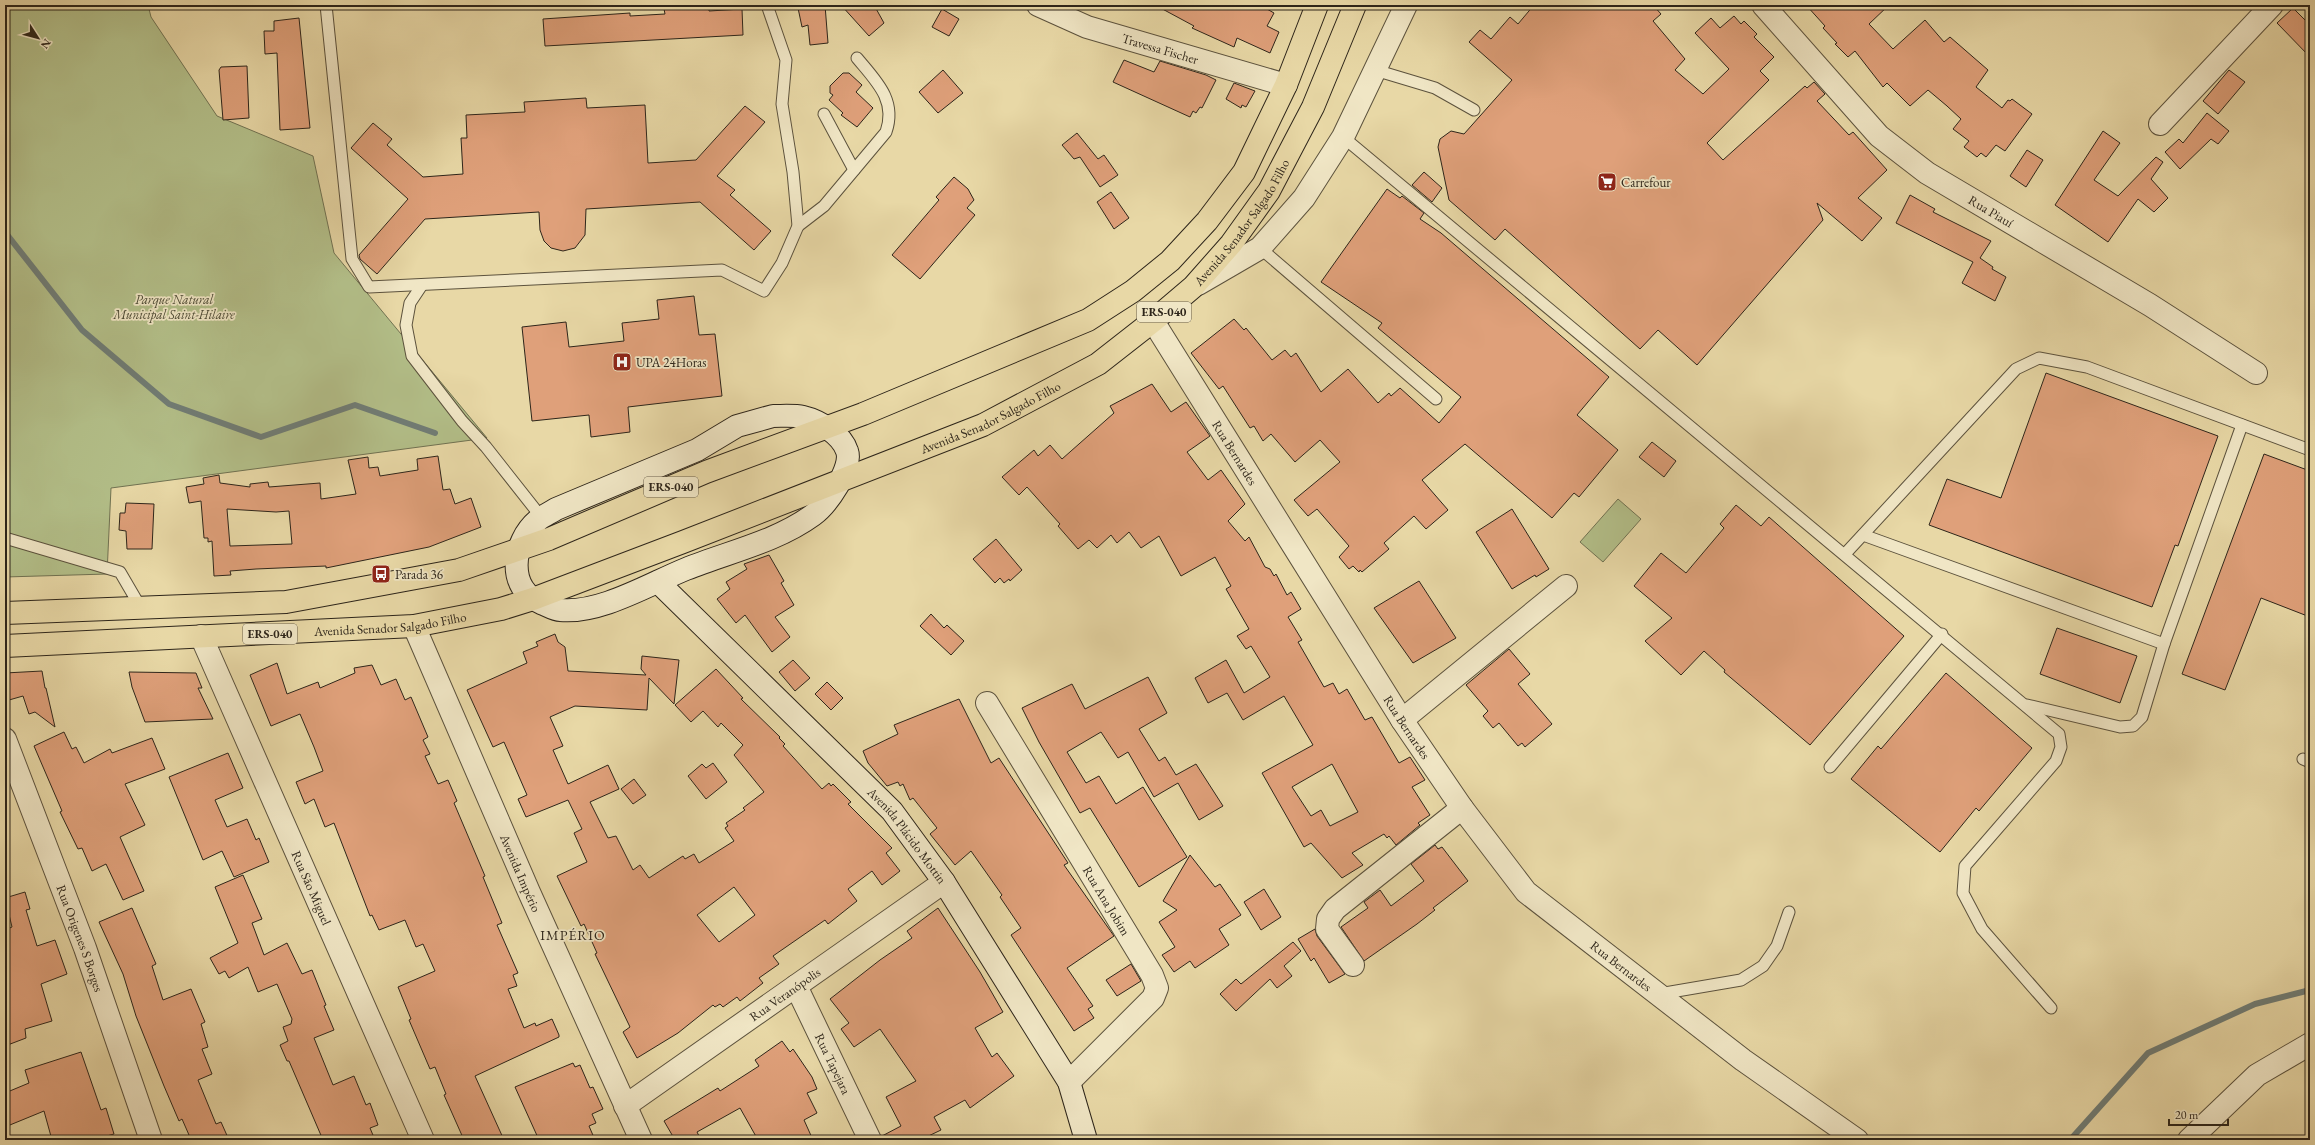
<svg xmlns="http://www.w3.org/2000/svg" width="2315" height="1145" font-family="'EB Garamond',serif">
	<rect width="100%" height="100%" fill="#e8d8a6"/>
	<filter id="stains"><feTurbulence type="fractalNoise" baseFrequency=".005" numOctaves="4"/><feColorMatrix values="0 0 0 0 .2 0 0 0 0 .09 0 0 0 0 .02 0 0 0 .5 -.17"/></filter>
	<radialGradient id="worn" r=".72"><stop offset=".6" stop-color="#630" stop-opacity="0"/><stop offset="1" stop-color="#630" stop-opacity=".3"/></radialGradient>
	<g fill="#b3bf89" stroke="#707252">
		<polygon points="5,5 148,5 151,17 217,116 313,156 334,253 487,438 111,488 107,574 5,577"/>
		<polygon points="1618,499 1641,519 1603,562 1580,542"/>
	</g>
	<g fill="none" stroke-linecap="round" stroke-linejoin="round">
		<g stroke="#707d76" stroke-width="6">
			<polyline points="5,232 82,330 169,404 261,437 355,405 435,433"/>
			<polyline points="2070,1140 2148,1053 2255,1004 2310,990"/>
		</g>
	</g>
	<g fill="#dfa07a" stroke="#2d251a" fill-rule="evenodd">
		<polygon points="810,5 825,5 828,43 810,45 808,25 802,27 798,8"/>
		<polygon points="841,5 874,5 884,23 869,36"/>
		<polygon points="1155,5 1260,5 1274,13 1267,26 1279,32 1270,53 1237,38 1234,47 1192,28 1194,26"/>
		<polygon points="1534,5 1653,5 1661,14 1653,21 1685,59 1675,70 1703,94 1729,69 1695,33 1711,18 1720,28 1734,16 1741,24 1744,21 1757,34 1754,37 1774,57 1760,71 1769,80 1707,143 1723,160 1805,86 1807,88 1814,82 1825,94 1817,101 1849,135 1853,132 1887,170 1858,198 1882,218 1862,241 1817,203 1823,220 1697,365 1658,330 1640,349 1505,229 1495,240 1449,200 1438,147 1440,139 1451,131 1464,134 1512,80 1469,42 1480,30 1491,39 1510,17 1518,24"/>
		<polygon points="1806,5 1889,5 1869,24 1893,49 1925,20 1944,42 1950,37 1988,70 1976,87 2002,108 2008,100 2010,101 2012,99 2032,114 2005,151 1996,145 1986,157 1981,153 1977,157 1964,147 1969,141 1953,129 1961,119 1947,106 1928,90 1910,106 1887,83 1883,87 1855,51 1848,57 1835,44 1837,43 1823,28 1825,26"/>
		<polygon points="709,7 709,11 742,9 743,35 545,46 543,19 630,13 630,16 665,14 664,9"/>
		<polygon points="2293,8 2310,25 2310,57 2277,23"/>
		<polygon points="942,9 959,19 949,36 932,27"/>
		<polygon points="299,18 310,128 280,130 277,53 265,54 264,31 274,31 274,21"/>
		<polygon points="1124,60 1154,72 1160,61 1206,75 1216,80 1202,108 1200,107 1196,113 1193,111 1190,117 1113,82"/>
		<polygon points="247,66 249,118 223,120 219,70 221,67"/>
		<polygon points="943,70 963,93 938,113 919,92"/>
		<polygon points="2229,70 2245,82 2218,114 2203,101"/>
		<polygon points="843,73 849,73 862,85 856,92 873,108 857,127 841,115 843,113 829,100 833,95 830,93 830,86"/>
		<polygon points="1234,83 1255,91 1246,107 1242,105 1241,108 1226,99"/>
		<polygon points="586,98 587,108 645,105 648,163 696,160 745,106 765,122 717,176 735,190 730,195 771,231 754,250 700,202 586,209 585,235 575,248 563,251 551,248 544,241 540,230 539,212 425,219 377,274 360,259 359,255 408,199 351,148 373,123 392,139 387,145 423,177 463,174 461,138 467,138 466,115 525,112 524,102"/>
		<polygon points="2207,113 2229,131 2218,144 2211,139 2180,169 2165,152 2179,139 2183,143"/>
		<polygon points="2103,131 2120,143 2094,180 2118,196 2156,157 2163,162 2151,179 2168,198 2154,212 2138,199 2108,242 2055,205"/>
		<polygon points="1077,133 1098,159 1104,155 1118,175 1100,187 1080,157 1074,159 1062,145"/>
		<polygon points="2027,150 2043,160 2026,187 2010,176"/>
		<polygon points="1424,172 1442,188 1432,202 1412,185"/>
		<polygon points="954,177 968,189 974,200 967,208 975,215 920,279 892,255 939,200 936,197"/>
		<polygon points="1387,189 1400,198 1402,196 1424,213 1420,219 1441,233 1609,377 1577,415 1618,450 1579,497 1574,493 1552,518 1465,444 1422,480 1448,510 1426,529 1414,516 1384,543 1389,549 1362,572 1360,570 1359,572 1353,566 1349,569 1339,557 1349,546 1317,509 1308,516 1294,500 1340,462 1320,440 1295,462 1271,434 1263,441 1254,426 1250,428 1223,386 1219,389 1191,353 1234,319 1244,330 1246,328 1272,360 1285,350 1291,357 1296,353 1321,392 1348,369 1378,403 1389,393 1391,396 1400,388 1439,423 1461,397 1378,328 1382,323 1321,282"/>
		<polygon points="1111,192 1129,218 1114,229 1097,202"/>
		<polygon points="1910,195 1935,209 1933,212 1991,241 1980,258 1993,267 1992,269 2006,277 1995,301 1962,283 1973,262 1896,223"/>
		<polygon points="694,296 699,335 715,334 722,396 628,407 630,432 591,437 589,415 532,421 522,327 566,322 569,347 624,341 622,323 659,319 657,300"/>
		<polygon points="2046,373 2218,436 2178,546 2175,545 2152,607 1929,525 1947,479 2001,498"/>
		<path d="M 1152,384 L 1171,412 L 1186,402 L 1210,436 L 1187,452 L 1208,480 L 1221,470 L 1245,504 L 1228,521 L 1245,541 L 1249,537 L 1265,567 L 1270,569 L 1274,576 L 1276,574 L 1287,595 L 1291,592 L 1301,609 L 1288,617 L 1302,640 L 1298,642 L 1324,687 L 1333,683 L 1339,694 L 1347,689 L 1365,720 L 1372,717 L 1399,763 L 1410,757 L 1425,780 L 1412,787 L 1430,815 L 1418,823 L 1420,825 L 1396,845 L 1389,836 L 1387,838 L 1384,834 L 1352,853 L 1363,865 L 1342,878 L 1311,843 L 1304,847 L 1262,773 L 1313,745 L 1284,696 L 1243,720 L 1227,693 L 1208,703 L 1195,678 L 1226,660 L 1244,693 L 1270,677 L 1251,646 L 1246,649 L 1237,636 L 1249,629 L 1226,589 L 1231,586 L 1215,557 L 1181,576 L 1159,536 L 1141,548 L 1129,532 L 1117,543 L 1111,535 L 1097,548 L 1089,540 L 1078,549 L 1058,526 L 1060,524 L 1027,487 L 1019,495 L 1002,477 L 1034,450 L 1038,456 L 1050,445 L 1062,459 L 1114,413 L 1110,406 ZM 1332,764 L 1358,812 L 1330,826 L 1321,810 L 1311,816 L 1292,787 Z"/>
		<polygon points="1652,442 1676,461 1664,477 1639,457"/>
		<polygon points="2264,454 2310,471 2310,617 2261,598 2225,690 2182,674"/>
		<path d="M 438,456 L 443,490 L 450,489 L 455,504 L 471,498 L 481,527 L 429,547 L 326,568 L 326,566 L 256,569 L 230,571 L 231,575 L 214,576 L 212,541 L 208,542 L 208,538 L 204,538 L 201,501 L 189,503 L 186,487 L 204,484 L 203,478 L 219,475 L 220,483 L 250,487 L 250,484 L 268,482 L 269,487 L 320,483 L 321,499 L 356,494 L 348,460 L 368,457 L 369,468 L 378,467 L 380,476 L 418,470 L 417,459 ZM 227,509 L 276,512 L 289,511 L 292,544 L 230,546 Z"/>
		<polygon points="126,503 154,504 152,549 127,549 126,531 119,530 120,513 125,513"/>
		<polygon points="1736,505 1761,526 1769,517 1904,636 1810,745 1724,672 1725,670 1704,651 1681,675 1645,641 1672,618 1634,586 1661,553 1686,573 1724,528 1720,524"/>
		<polygon points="1512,509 1549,569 1536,577 1535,575 1512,589 1476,532"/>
		<polygon points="996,539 1022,570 1010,581 1009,579 1004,583 1000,578 995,583 973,559"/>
		<polygon points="769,555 784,581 781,583 794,605 775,617 790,637 772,652 745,615 736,623 717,599 730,589 726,582 747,569 744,564"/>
		<polygon points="1419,581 1456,638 1413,663 1374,608"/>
		<polygon points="931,614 944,628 947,625 964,641 951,655 920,626"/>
		<polygon points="2057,628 2137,656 2120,703 2040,674"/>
		<path d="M 555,634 L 558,642 L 565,647 L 568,671 L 646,675 L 641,669 L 642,656 L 679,660 L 674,704 L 649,678 L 647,710 L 575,706 L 550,717 L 563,746 L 553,750 L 568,784 L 608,765 L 619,789 L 590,802 L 608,838 L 616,836 L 633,870 L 640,865 L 649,878 L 683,856 L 685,859 L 694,854 L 699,863 L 734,841 L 725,828 L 728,826 L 726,823 L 745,810 L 743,808 L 764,792 L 734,755 L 743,745 L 721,723 L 718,727 L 703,711 L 691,722 L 675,705 L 716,669 L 743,698 L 741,699 L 780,737 L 779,738 L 785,744 L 783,746 L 822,789 L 829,783 L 831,786 L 833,784 L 851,802 L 848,804 L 892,848 L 886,853 L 900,871 L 882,885 L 872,871 L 848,889 L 857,901 L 828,924 L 825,920 L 773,956 L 779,964 L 759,978 L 763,983 L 740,1001 L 737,997 L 723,1007 L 720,1004 L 715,1007 L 713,1005 L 678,1033 L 637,1058 L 623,1032 L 630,1027 L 595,954 L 597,953 L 584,924 L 581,926 L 557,876 L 587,862 L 574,833 L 582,829 L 568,800 L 526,817 L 518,799 L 527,795 L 504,742 L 493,747 L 467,690 L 527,663 L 523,652 L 538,646 L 536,642 ZM 734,887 L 755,915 L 719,942 L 697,915 Z"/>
		<polygon points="1509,649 1530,674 1518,684 1552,724 1525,747 1522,743 1518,746 1499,723 1493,728 1483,716 1488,711 1466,685"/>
		<polygon points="793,660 810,678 795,691 779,672"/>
		<polygon points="277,663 287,694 318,682 320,688 355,673 354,668 372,665 381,685 396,679 405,700 411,697 428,737 423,740 430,754 425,756 438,784 448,780 457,801 454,803 485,876 483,877 502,923 497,925 518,973 513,975 517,986 508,989 524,1028 535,1023 536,1026 552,1019 559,1035 559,1037 475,1076 504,1140 464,1140 444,1095 446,1094 435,1067 430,1069 409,1020 411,1019 398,987 435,971 423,944 416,947 405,920 379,930 372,915 370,916 334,823 325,827 314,799 305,804 296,782 323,771 314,747 300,714 271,726 250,675"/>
		<polygon points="42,671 45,688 46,688 55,727 35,712 29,714 23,696 9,700 5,682 5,673"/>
		<polygon points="129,672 196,673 202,688 198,688 213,719 145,722 132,687"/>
		<polygon points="1946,673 2032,748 1979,811 1976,808 1940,852 1851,779 1878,746 1881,749"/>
		<polygon points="1148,677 1167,713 1139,729 1159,761 1165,757 1176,775 1196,764 1223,806 1199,820 1178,783 1154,797 1128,752 1118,758 1101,732 1067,752 1086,783 1099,776 1116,804 1143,787 1187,857 1139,887 1090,808 1080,813 1039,742 1022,708 1072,684 1085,709"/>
		<polygon points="827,682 843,698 831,710 815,694"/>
		<polygon points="959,699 991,763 999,758 1068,863 1064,865 1114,936 1067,968 1093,1006 1088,1009 1094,1018 1074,1031 1011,935 1021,928 1000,897 1002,895 971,851 955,865 930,834 937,828 913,798 910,800 903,784 900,786 898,782 887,786 868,763 863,751 898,734 894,725"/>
		<polygon points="64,732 72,749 76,747 84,763 110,749 112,753 152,738 165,769 125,784 145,825 120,837 144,891 123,900 106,864 92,871 82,848 78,849 60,812 62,811 34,746"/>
		<polygon points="228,753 243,788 215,800 227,827 247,819 256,840 259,838 269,862 234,877 222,851 203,860 169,777"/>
		<polygon points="713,763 727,782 706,799 688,776 702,764 706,768"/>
		<polygon points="634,779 646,795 633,804 621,789"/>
		<polygon points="1435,845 1438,849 1442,847 1468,881 1433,908 1435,910 1417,924 1364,961 1341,927 1368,908 1364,902 1380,890 1391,906 1424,881 1411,864"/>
		<polygon points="1190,855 1215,887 1220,884 1241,915 1219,929 1229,945 1195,968 1190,961 1174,972 1162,955 1175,947 1159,922 1177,910 1163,901"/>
		<polygon points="243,875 262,919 252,923 264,955 287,943 302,974 312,970 326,1005 324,1006 334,1030 314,1038 333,1085 354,1076 366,1105 370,1103 378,1125 370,1128 375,1140 323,1140 289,1061 287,1061 280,1045 288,1041 283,1027 291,1024 292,1019 277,984 258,992 248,967 229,978 225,971 219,974 210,958 238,943 215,887"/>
		<polygon points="1264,889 1281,917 1261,930 1244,902"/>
		<polygon points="25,892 30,909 26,910 37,946 55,940 67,974 41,984 52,1021 25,1029 26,1038 5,1046 5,930 12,927 5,898"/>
		<polygon points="132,908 156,964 152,966 163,1000 191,989 205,1022 201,1024 208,1047 202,1049 212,1074 198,1080 216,1124 221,1122 229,1140 178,1140 189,1135 182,1119 179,1121 164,1086 136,1016 123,974 99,922"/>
		<polygon points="938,908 980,972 1003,1012 975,1028 992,1057 997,1053 1014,1076 970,1108 965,1100 934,1117 941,1130 920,1140 882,1140 882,1136 901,1126 886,1097 916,1081 880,1029 854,1047 841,1029 849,1023 830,999 880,960 912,938 907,931"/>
		<polygon points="1315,929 1317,936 1345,974 1329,983 1314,958 1311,961 1298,939"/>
		<polygon points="1293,942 1301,951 1284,966 1292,976 1277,988 1270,979 1236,1011 1220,994 1236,979 1241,984"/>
		<polygon points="1131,964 1141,981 1117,996 1106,980"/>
		<polygon points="782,1041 790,1052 793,1049 812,1077 817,1089 807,1093 817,1113 804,1120 813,1140 758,1140 740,1108 697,1132 701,1140 675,1140 664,1121 718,1088 720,1091 759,1066 755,1060"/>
		<polygon points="81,1052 101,1110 106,1108 114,1134 103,1137 104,1140 52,1140 44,1111 5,1127 5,1093 29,1083 25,1070"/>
		<polygon points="573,1063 575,1067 580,1065 590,1088 593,1087 603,1109 592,1114 596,1123 589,1126 595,1140 539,1140 515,1087"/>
	</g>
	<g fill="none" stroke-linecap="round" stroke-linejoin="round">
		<defs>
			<g id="lane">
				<polyline points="326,5 352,259 369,287 722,270 764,291 782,263 798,226 793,172 782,104 786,60 767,5"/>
				<polyline points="1375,70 1435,88 1474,110"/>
				<polyline points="824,114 854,170"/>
				<polyline points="1343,137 2059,734 2061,747 2056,761 1965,866 1963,893 1982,929 2051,1008"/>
				<path d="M 798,226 L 824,206 L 886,132 C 897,100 876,81 857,58"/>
				<polyline points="1260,248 1436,399"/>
				<polyline points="422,285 410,303 406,325 412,356 462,421 486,447 542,518"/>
				<polyline points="1863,535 2164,644"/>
				<polyline points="5,538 120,572 141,608"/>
				<polyline points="1845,554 2016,369 2039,358 2087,367 2310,450"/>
				<polyline points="2027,705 2120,727 2133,726 2142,717 2164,644 2242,425"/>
				<polyline points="2303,759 2310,762"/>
				<polyline points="1830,767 1942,634"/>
				<polyline points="1659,994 1741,980 1763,966 1777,946 1789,912"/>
			</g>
			<g id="street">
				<path id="s1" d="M 1038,5 L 1087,27 L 1286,85"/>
				<path id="s2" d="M 1763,5 L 1879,136 L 1927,173 L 2150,305 L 2256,373"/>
				<polyline points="2160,124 2272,5"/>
				<polyline points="1198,284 1260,248 1304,198 1343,137 1406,5"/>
				<path id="s3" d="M 1153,321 L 1402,720 L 1462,808 L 1526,892 L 1743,1060 L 1857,1140"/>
				<path id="s4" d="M 414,626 L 529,892 L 641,1140"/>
				<path id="s5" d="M 201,636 L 423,1140"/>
				<path id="s6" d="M 987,703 L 1152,975 L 1157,988 L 1153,998 L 1069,1082"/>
				<polyline points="1402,720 1566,586"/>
				<path id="s7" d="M 5,739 L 85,948 L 151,1140"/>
				<polyline points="1353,965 1327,929 1328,919 1335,909 1462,808"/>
				<path id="s8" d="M 796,986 L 870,1140"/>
				<path id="s9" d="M 625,1106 L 944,882"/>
				<polyline points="2189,1140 2257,1075 2310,1044"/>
			</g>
			<g id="secondary">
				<path d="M 773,416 C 783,416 794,415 803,417 C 820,421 842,435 847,451 C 853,468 827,505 813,515 C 776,542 728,552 686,569 C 649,584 600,614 560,610 C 554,610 547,605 541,603 C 506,588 512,542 538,520 C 543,516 550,513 556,509 L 697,450 L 737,426 Z"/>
				<path id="s10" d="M 658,582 L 892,811 L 944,882 L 1069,1082 L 1086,1140"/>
			</g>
			<g id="primary">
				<polyline points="5,613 286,602 459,570 549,539 706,472 863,414 1088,320 1133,291 1170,261 1207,221 1244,172 1286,85 1317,5"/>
				<path id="s11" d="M 5,646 L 414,626 L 501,609 L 533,599 L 683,542 L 983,425 L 1098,364 L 1153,321 L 1193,287 L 1231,244 L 1269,191 L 1313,107 L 1355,5"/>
			</g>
		</defs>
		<use href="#lane" stroke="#5c523d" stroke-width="13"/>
		<use href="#street" stroke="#5c523d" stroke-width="24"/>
		<use href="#secondary" stroke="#2d251a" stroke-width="24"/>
		<use href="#primary" stroke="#2d251a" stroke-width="24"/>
		<use href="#lane" stroke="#f0e6c5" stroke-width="11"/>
		<use href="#street" stroke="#f0e6c5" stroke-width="22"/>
		<use href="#secondary" stroke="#f0e6c5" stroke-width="22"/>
		<use href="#primary" stroke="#e8d8a6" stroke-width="22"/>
	</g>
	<defs>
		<symbol id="supermarket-square" viewBox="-11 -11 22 22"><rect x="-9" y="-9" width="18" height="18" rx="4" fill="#8f2418" stroke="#f0e6c5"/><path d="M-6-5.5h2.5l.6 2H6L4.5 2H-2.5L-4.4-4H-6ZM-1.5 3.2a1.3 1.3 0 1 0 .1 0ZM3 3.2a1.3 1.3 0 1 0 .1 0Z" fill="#fff"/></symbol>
		<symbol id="hospital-square" viewBox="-11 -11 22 22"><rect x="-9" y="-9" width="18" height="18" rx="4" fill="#8f2418" stroke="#f0e6c5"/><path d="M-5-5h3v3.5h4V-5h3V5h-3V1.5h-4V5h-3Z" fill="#fff"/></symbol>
		<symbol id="bus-square" viewBox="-11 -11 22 22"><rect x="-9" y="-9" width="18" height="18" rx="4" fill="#8f2418" stroke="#f0e6c5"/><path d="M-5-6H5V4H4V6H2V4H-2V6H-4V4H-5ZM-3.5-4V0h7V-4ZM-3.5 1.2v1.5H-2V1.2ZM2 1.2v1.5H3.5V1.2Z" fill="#fff"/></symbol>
	</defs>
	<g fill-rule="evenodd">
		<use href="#supermarket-square" x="1596" y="171" width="22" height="22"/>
		<use href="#hospital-square" x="611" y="351" width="22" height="22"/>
		<use href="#bus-square" x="370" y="563" width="22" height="22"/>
	</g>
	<g text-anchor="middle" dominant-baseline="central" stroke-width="3.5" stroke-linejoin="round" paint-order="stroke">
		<g fill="#f0e6c5" stroke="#685f4d" stroke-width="1">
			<rect x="1137" y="302" width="54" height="20" rx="3"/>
			<rect x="644" y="477" width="54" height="20" rx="3"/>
			<rect x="243" y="624" width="54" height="20" rx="3"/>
		</g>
		<g font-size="12" font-weight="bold" fill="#2d251a">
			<text x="1164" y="312">ERS-040</text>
			<text x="671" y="487">ERS-040</text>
			<text x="270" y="634">ERS-040</text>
		</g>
		<g font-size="13" fill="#2d251a" stroke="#f0e6c5">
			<text stroke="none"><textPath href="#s1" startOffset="130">Travessa Fischer</textPath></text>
			<text stroke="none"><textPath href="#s2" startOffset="310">Rua Piauí</textPath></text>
			<text stroke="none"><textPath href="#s11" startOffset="1348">Avenida Senador Salgado Filho</textPath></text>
			<text stroke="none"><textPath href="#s11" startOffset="1024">Avenida Senador Salgado Filho</textPath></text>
			<text stroke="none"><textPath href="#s3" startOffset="155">Rua Bernardes</textPath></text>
			<text stroke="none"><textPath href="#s11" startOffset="386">Avenida Senador Salgado Filho</textPath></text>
			<text stroke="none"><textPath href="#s3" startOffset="479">Rua Bernardes</textPath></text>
			<text stroke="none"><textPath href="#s10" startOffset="356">Avenida Plácido Mottin</textPath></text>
			<text stroke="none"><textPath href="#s4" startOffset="269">Avenida Império</textPath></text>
			<text stroke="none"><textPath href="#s5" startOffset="275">Rua São Miguel</textPath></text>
			<text stroke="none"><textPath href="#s6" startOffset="231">Rua Ana Jobim</textPath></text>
			<text stroke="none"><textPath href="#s7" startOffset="213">Rua Origenes S Borges</textPath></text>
			<text stroke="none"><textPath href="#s3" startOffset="803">Rua Bernardes</textPath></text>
			<text stroke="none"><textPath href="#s9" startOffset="195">Rua Veranópolis</textPath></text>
			<text stroke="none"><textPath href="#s8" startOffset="86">Rua Tapejara</textPath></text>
		</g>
		<g font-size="13" fill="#2d251a" stroke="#f0e6c5" text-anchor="start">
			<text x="1621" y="182">Carrefour</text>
			<text x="636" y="362">UPA 24Horas</text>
			<text x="395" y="574">Parada 36</text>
		</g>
		<g font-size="13" font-style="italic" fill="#4e4c36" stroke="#f0e6c5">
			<text x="174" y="299">Parque Natural<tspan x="174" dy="15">Municipal Saint-Hilaire</tspan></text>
		</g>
		<g font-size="14" letter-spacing="1" fill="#2d251a" stroke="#f0e6c5">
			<text x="573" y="935">IMPÉRIO</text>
		</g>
	</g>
	<rect width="2315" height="1145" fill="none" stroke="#e8d8a6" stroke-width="20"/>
	<rect x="6" y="6" width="2303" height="1133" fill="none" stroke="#2d251a" stroke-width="2"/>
	<rect x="10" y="10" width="2295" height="1125" fill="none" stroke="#2d251a"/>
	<g transform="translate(38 38) rotate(126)" stroke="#f0e6c5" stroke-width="3" paint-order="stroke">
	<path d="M0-3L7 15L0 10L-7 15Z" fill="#2d251a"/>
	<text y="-6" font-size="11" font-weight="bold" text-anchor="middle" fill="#2d251a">N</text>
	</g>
	<path d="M2169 1119v6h59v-6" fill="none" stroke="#2d251a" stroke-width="2"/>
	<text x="2175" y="1119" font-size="12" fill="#2d251a" stroke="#f0e6c5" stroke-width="3" paint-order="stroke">20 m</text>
	<rect width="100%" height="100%" filter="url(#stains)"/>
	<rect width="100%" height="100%" fill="url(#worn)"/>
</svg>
